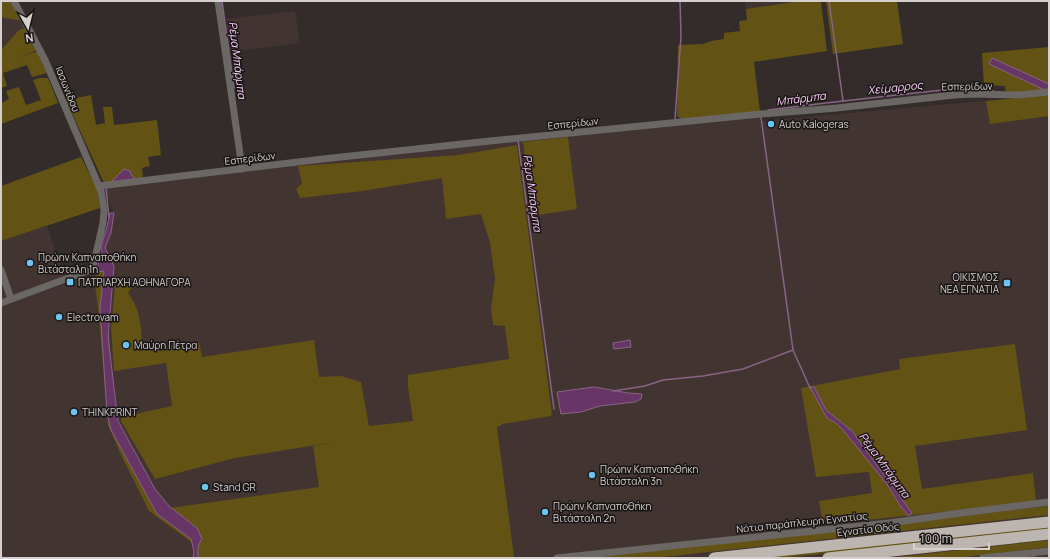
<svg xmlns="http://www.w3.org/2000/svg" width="1050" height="559" font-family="Manrope,sans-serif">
	<rect width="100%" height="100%" fill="#332c2b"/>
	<g fill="#423431">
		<polygon points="1,1 10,1 38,51 1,64"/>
		<polygon points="745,1 800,1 746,9"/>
		<polygon points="295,11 300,43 230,52 226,19"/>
		<polygon points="1049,95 1049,558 1,558 1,306 98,272 113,212 104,187 501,143 761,118 762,121"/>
		<polygon points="47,226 64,277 1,305 1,241"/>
	</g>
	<g fill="#625214">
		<polygon points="1,1 10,1 20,19 17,20 1,17"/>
		<polygon points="800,1 821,1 827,51 754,62 760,112 683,120 677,116 678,45 703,44 711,41 724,39 724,33 740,31 739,21 747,20 746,9"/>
		<polygon points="826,1 897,1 903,44 833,54"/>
		<polygon points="25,28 37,50 20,57 38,51 47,73 32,77 27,65 3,73 7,86 1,88 1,50 19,30"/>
		<polygon points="1049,47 1049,95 1006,93 1005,86 984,85 982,53"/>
		<polygon points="39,78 48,78 58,103 1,124 1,103 9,99 6,91 19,87 26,105 41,100 33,80"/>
		<polygon points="91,95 96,125 105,123 103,107 112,107 114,125 157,120 161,155 148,157 150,166 142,168 143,178 104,183 66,100"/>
		<polygon points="1049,95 1049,116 990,124 986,101"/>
		<polygon points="568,137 577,209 532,216 523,142"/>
		<path d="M 517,145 L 552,414 L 551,416 L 503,424 L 497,427 L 514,557 L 197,558 L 194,544 L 149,511 L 122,457 L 108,425 L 99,315 L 94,278 L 101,270 L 105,270 L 115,423 L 154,495 L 170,508 L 319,487 L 313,446 L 335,442 L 235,458 L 155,479 L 121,421 L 122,417 L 172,406 L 166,363 L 114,371 L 111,328 L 115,286 L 135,283 L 128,293 C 141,310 142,330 142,350 L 199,342 L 202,357 L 314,340 L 319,377 L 341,376 L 361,382 L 369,426 L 413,421 L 408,387 L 408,375 L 509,359 L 505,326 L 493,325 L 491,308 L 495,279 L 490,242 L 481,214 L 446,219 L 442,178 L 363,191 L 300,198 L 296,189 L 302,183 L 298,166 L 459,155 Z"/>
		<polygon points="81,157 97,189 100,208 1,241 1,186"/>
		<polygon points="1015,344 1027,430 915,446 922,489 1033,473 1036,502 876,519 823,523 819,501 872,493 869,472 816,477 801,388 900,369 899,359"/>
		<polygon points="1049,506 1049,515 654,558 581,558"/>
		<polygon points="1049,526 1049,529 782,558 756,558"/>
		<polygon points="1049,540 1049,547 957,558 889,558"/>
	</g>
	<g fill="#673566" stroke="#886486">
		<polygon points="992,58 1049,84 1049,92 989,64"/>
		<polygon points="124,169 130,171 131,175 135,178 134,184 109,184"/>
		<polygon points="110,213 114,213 111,233 105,248 114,266 108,337 118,421 155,489 169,506 197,528 202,539 198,546 198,558 193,558 194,552 191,539 157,514 111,430 107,413 100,308 104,271 96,272 102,252 101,246 107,227"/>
		<polygon points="630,340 631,347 614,349 613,343"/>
		<polygon points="594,387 628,393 642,394 641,399 635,402 600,406 581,412 561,414 557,392"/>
		<polygon points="810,387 814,387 826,410 852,431 912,513 909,516 901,507 887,484 843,430 836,423 827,418"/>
	</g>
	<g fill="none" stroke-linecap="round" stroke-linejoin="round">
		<g stroke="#886486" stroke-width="1.5">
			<polyline points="222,1 234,88"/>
			<polyline points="829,1 843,101 970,87 993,91"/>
			<polyline points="768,110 843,101"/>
			<polyline points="761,117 793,350 810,388"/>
			<polyline points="675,119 681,36 680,1"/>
			<polyline points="518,140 554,409"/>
			<polyline points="106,188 109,218"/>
			<polyline points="613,391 645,386 663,380 703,376 743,369 793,350"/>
			<polyline points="1022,558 1035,557"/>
		</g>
		<g stroke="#6a6765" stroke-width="7">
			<polyline points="218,1 242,168 241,169"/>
			<polyline points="99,186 323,159 490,141 761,114 837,108 954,95 972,94 1019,95 1049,92"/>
			<polyline points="1,270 11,299"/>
			<polyline points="1,303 90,270 94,263 103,223 104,210 101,191 45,60 14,1"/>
			<polyline points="557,558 889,523 961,513 1049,502"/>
			<polyline points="983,558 1049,551"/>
		</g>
		<g stroke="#bdb6b0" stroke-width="11">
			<polyline points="714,558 1049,522"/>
			<polyline points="828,558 1049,534"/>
		</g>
	</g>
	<g fill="#6ac3f1" stroke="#191515" stroke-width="1.5">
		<circle cx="771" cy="124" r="4"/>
		<circle cx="30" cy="263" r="4"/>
		<rect x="66" y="278" width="8" height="8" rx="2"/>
		<rect x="1003" y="279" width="8" height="8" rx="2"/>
		<circle cx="59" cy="317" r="4"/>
		<circle cx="126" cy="345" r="4"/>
		<circle cx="74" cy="412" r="4"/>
		<circle cx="592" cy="475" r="4"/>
		<circle cx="205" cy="487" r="4"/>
		<circle cx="545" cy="512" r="4"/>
	</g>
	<g text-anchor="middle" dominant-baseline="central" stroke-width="3" stroke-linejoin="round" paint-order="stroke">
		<g font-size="10" fill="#d5d0cf" stroke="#191515">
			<text transform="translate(967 86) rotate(-1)">Εσπερίδων</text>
			<text transform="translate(68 89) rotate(68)">Ιασωνίδου</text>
			<text transform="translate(573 123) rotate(-6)">Εσπερίδων</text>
			<text transform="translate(250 158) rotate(-7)">Εσπερίδων</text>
			<text transform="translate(802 522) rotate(-6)">Νότια παράπλευρη Εγνατίας</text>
			<text transform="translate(868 529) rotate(-6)">Εγνατία Οδός</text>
		</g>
		<g font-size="10" fill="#d5d0cf" stroke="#191515" text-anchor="start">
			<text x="779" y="124">Auto Kalogeras</text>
			<text x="38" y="257">Πρώην Καπναποθήκη<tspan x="38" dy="12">Βιτάσταλη 1η</tspan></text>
			<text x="999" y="277" text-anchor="end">ΟΙΚΙΣΜΟΣ<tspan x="999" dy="12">ΝΕΑ ΕΓΝΑΤΙΑ</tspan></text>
			<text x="78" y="282">ΠΑΤΡΙΑΡΧΗ ΑΘΗΝΑΓΟΡΑ</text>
			<text x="67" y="317">Electrovam</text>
			<text x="134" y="345">Μαύρη Πέτρα</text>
			<text x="82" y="412">THINKPRINT</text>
			<text x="600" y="469">Πρώην Καπναποθήκη<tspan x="600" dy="12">Βιτάσταλη 3η</tspan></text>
			<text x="213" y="487">Stand GR</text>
			<text x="553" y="506">Πρώην Καπναποθήκη<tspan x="553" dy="12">Βιτάσταλη 2η</tspan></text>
		</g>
		<g font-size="11" font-style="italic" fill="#fdcefb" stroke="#191515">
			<text transform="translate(238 60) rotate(83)">Ρέμα Μπάρμπα</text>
			<text transform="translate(895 87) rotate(-6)">Χείμαρρος</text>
			<text transform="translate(801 98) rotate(-7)">Μπάρμπα</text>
			<text transform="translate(533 193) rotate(82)">Ρέμα Μπάρμπα</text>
			<text transform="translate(885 465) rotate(54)">Ρέμα Μπάρμπα</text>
		</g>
	</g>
	<rect width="1050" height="559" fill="none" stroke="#d5d0cf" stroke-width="4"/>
	<g transform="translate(28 28) rotate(172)" stroke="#191515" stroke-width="3" paint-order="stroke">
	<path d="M0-3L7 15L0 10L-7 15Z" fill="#d5d0cf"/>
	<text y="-6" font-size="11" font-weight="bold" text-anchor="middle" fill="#d5d0cf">N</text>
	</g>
	<path d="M914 543v6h75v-6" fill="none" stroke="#d5d0cf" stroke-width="2"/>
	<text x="920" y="543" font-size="12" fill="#d5d0cf" stroke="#191515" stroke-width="3" paint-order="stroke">100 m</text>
</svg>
